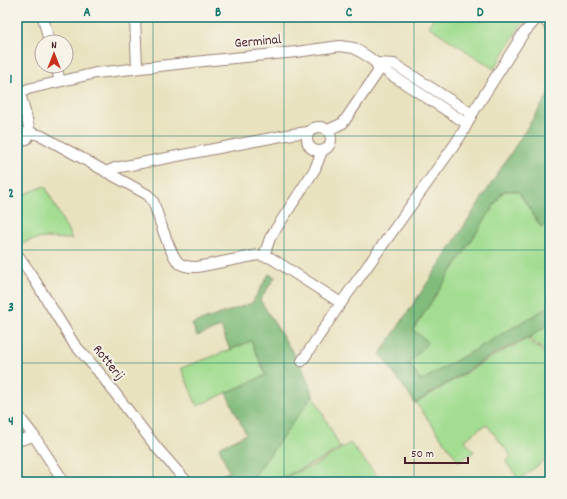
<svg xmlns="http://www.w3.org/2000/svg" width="567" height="499" font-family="Dekko,sans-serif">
	<rect width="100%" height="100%" fill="#f7f3e8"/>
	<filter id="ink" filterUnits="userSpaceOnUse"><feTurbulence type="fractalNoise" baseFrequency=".025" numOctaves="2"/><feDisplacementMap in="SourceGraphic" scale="8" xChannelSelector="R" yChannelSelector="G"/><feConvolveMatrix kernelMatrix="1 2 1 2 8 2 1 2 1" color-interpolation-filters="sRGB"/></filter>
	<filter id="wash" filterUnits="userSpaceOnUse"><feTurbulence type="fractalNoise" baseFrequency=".012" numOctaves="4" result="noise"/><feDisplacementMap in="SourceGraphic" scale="16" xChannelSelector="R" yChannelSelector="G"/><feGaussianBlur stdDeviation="0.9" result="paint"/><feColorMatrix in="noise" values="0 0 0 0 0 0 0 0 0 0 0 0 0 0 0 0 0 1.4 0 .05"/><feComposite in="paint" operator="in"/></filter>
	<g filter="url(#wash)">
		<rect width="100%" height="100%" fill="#e9e2bf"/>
		<g fill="#a2dd91" stroke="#767e5e">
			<polygon points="434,17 524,17 524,20 494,69 428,26"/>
			<polygon points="45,186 72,239 45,238 31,240 18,246 17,245 17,197"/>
			<polygon points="503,191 518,191 541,227 550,223 550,306 421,381 409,363 428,342 413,330 492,209"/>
			<polygon points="550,323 550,356 529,338"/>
			<polygon points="527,339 550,358 550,456 519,480 506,462 511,456 487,425 479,429 465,440 474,452 459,462 416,403 490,358"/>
			<polygon points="251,341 266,375 197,406 181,368 230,350"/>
			<polygon points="313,395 339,445 341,447 324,458 288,475 269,482 250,482"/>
			<polygon points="350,443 382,482 273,482 319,463"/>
		</g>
		<g fill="#81bc7b" stroke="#666e53">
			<polygon points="550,92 550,223 541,227 518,191 503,191 492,209 413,330 428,342 409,364 421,381 550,306 550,323 529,338 526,338 489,357 415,403 380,354 434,273"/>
			<polygon points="269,274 275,277 260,300 303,369 313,395 250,482 206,482 229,472 219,447 246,434 226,393 266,375 251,341 230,350 221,327 197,336 192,324 252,303"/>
		</g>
	</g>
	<g filter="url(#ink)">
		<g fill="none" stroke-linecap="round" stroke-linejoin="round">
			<defs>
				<g id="minor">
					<polyline points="43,17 49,42"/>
					<polyline points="135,17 137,68"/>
					<polyline points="542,17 550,26"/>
					<polyline points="377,63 394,64 472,114"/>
					<polyline points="56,66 60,81"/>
					<polyline points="17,94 19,94 28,89 96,73 213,60 296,52 340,46 354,48 367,56 390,74 466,123"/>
					<circle cx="319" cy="139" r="12"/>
					<polyline points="328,130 343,123 378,72 377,63"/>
					<path d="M 29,132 L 42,136 L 148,195 L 153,201 C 158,214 169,254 179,263 C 184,267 191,267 197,267 L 258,255 L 271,258 L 341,303"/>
					<polyline points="17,142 27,139 29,127 21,97 19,94"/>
					<polyline points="106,172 115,168 292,134 309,132"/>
					<polyline points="17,254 29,271 74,344 98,371 157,448 187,482"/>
					<polyline points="264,256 270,238 315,169 322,151"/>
					<polyline points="302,361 341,303 453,147 463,132 472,114 500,70 523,34 538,17"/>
					<polyline points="17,414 34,436 64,482"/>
					<polyline points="17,441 34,436"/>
				</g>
			</defs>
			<use href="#minor" stroke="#9a8075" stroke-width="12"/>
			<use href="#minor" stroke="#fff" stroke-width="10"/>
		</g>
	</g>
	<path fill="none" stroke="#0f766e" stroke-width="1" stroke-opacity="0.55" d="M 153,17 L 153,482M 284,17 L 284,482M 414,17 L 414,482M 17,136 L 550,136M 17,250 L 550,250M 17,363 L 550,363"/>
	<g text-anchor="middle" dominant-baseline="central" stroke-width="4" stroke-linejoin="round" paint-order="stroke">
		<g font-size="14" fill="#4a1f2b" stroke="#f7f3e8">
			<text transform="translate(258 42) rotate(-5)">Germinal</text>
			<text transform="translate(108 363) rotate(51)">Rotterij</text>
		</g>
	</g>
	<rect width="567" height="499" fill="none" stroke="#f7f3e8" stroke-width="44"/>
	<g transform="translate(54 54)"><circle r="19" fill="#f7f3e8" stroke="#b29e9c"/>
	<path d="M0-3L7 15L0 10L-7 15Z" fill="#c8321e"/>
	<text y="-6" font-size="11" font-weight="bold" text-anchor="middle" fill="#4a1f2b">N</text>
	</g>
	<path d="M405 457v6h63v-6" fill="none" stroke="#4a1f2b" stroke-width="2"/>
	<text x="411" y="457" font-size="12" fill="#4a1f2b" stroke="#f7f3e8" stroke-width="3" paint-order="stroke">50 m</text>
	<rect x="22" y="22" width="523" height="455" fill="none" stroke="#0f766e" stroke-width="1.5"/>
	<g font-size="13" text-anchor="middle" font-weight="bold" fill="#0f766e">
		<text x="87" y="16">A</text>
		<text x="218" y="16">B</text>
		<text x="349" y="16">C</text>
		<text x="480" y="16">D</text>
		<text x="11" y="83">1</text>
		<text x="11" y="197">2</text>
		<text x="11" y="311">3</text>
		<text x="11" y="425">4</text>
	</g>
</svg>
